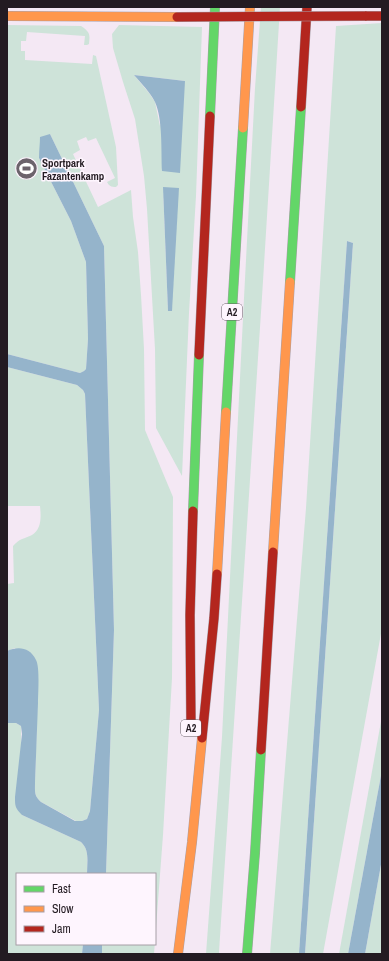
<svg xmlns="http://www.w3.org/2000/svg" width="389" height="961" font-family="'Archivo Narrow',sans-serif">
	<rect width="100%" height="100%" fill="#f4e8f4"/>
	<g fill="#cee3d9" fill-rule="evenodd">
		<polygon points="261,7 280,7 262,297 219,952 219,954 206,954 222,737 244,298 255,88"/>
		<polygon points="382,23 382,628 323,954 305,954 353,243 347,241 299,954 270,954 306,508 336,26"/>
		<path d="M 7,25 L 81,26 C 90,32 90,34 89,44 L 87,45 L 84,45 L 85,36 L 27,32 L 26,41 L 21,41 L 21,51 L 25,51 L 25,60 L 92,64 L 93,55 L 96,56 L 116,147 L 118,185 L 116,187 C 111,187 109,186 107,182 L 115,178 L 96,138 L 88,141 L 86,137 L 77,141 L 80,150 L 73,154 L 98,207 L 131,190 L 133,217 L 138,252 L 141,295 L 144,349 L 145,430 L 173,497 L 172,678 L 163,835 L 154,954 L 102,954 L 102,944 L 155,944 L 155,874 L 106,874 L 114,630 L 104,246 L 50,134 L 41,145 L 39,158 L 71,221 L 86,262 L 88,339 L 86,369 L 84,371 L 80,373 L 7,354 Z"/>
		<path d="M 119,25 L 202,27 L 196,196 L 189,313 L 182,476 L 156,428 L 155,349 L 147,209 L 144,176 L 135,119 L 123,82 L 113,48 L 112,34 ZM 134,75 L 185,81 L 160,126 L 155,102 L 149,93 ZM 163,187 L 172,311 L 168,311 Z"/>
		<path d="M 7,367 L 77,385 L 83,390 L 85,394 L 99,710 L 90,811 L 87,819 L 82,821 L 76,821 L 41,802 C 34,796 35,792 35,783 L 38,682 L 15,648 L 7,651 L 7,584 L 14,583 L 13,546 C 20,538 24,539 32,535 C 42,529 41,516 40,506 L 7,506 Z"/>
		<polygon points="382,716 382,770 348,954 339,954"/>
		<path d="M 7,723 L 16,723 L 21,726 L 22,815 L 81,842 C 90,850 87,863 87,874 L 17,874 L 17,944 L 83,944 L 82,954 L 7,954 Z"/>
		<polygon points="382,859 382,954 365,954"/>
	</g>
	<g fill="#95b4cb">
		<path d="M 134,75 L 185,81 L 180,173 L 162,171 C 161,151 163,120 155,102 C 150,92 141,83 134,75 Z"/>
		<path d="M 50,134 L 104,246 L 114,630 L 106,874 L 87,874 C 87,863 90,850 81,842 L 22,815 C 15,808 15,806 15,797 L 22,734 L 21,726 L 16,723 L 7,723 L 7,651 C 18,646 30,647 36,660 C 40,667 38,693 38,703 C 37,730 36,756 35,783 C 35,792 34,796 41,802 L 75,821 L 82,821 L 87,819 L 90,811 L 99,710 L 85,394 L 83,390 L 77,385 L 7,367 L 7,354 L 80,373 L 84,371 L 86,369 L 88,339 L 86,262 L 71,221 L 39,158 C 39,150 40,144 40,137 Z"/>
		<polygon points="163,187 179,188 172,311 168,311"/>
		<polygon points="347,241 353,243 305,954 299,954"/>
		<polygon points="382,770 382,859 365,954 348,954"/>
		<polygon points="83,944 102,944 102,954 82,954"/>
	</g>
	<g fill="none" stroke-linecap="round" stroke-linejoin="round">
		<defs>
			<g id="fast">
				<polyline points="210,116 215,7"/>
				<polyline points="290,282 301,107"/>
				<polyline points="226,412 243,128"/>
				<polyline points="193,511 199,355"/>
				<polyline points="247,954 255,853 261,750"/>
			</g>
			<g id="slow">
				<polyline points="7,16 177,17"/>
				<polyline points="243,128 250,7"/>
				<polyline points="273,552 290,282"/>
				<polyline points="217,574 226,412"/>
				<polyline points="178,954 192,842 202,738"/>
			</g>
			<g id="jam">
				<polyline points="365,16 382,16"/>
				<polyline points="301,107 307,7"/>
				<polyline points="199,355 210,116"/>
				<polyline points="191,725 190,615 193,511"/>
				<polyline points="202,738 214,618 217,574"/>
				<polyline points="261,750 273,552"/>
			</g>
		</defs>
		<use href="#fast" stroke="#a79ea7" stroke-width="10"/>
		<use href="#slow" stroke="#a79ea7" stroke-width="10"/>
		<use href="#jam" stroke="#a79ea7" stroke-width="10"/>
		<use href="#fast" stroke="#63d668" stroke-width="9"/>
		<use href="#slow" stroke="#ff974d" stroke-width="9"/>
		<use href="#jam" stroke="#b3261e" stroke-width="9"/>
		<defs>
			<polyline id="jam-bridge" points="177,17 365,16"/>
		</defs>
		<use href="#jam-bridge" stroke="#a79ea7" stroke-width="10" stroke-linecap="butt"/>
		<use href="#jam-bridge" stroke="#b3261e" stroke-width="9"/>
	</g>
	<defs>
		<symbol id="stadium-disc" viewBox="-11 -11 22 22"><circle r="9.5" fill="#6c636c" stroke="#fef5fe"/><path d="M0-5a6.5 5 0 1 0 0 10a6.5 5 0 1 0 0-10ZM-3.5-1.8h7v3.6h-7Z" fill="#fff"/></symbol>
	</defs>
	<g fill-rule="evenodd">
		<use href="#stadium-disc" x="14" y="156" width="25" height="25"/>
	</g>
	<g text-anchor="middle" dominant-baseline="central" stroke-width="3" stroke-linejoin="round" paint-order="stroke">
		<g fill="#fef5fe" stroke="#655c64" stroke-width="1">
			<rect x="222" y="304" width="20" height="16" rx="3"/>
			<rect x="181" y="720" width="20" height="16" rx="3"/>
		</g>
		<g font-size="10" font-weight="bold" fill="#231b22">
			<text x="232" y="312">A2</text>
			<text x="191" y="728">A2</text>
		</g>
		<g font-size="11" font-weight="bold" fill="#231b22" stroke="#fef5fe" text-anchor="start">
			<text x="42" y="163">Sportpark<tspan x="42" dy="13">Fazantenkamp</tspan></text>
		</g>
	</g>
	<rect width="389" height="961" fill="none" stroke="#231b22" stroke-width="16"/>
	<rect x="16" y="873" width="140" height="72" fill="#fef5fe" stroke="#a69ea6"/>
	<rect x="24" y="886" width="20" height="6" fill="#63d668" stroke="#a69ea6"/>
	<text x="52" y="893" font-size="12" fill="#231b22">Fast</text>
	<rect x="24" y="906" width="20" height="6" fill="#ff974d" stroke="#a69ea6"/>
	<text x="52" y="913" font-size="12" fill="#231b22">Slow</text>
	<rect x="24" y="926" width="20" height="6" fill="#b3261e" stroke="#a69ea6"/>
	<text x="52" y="933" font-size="12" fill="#231b22">Jam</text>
</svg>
